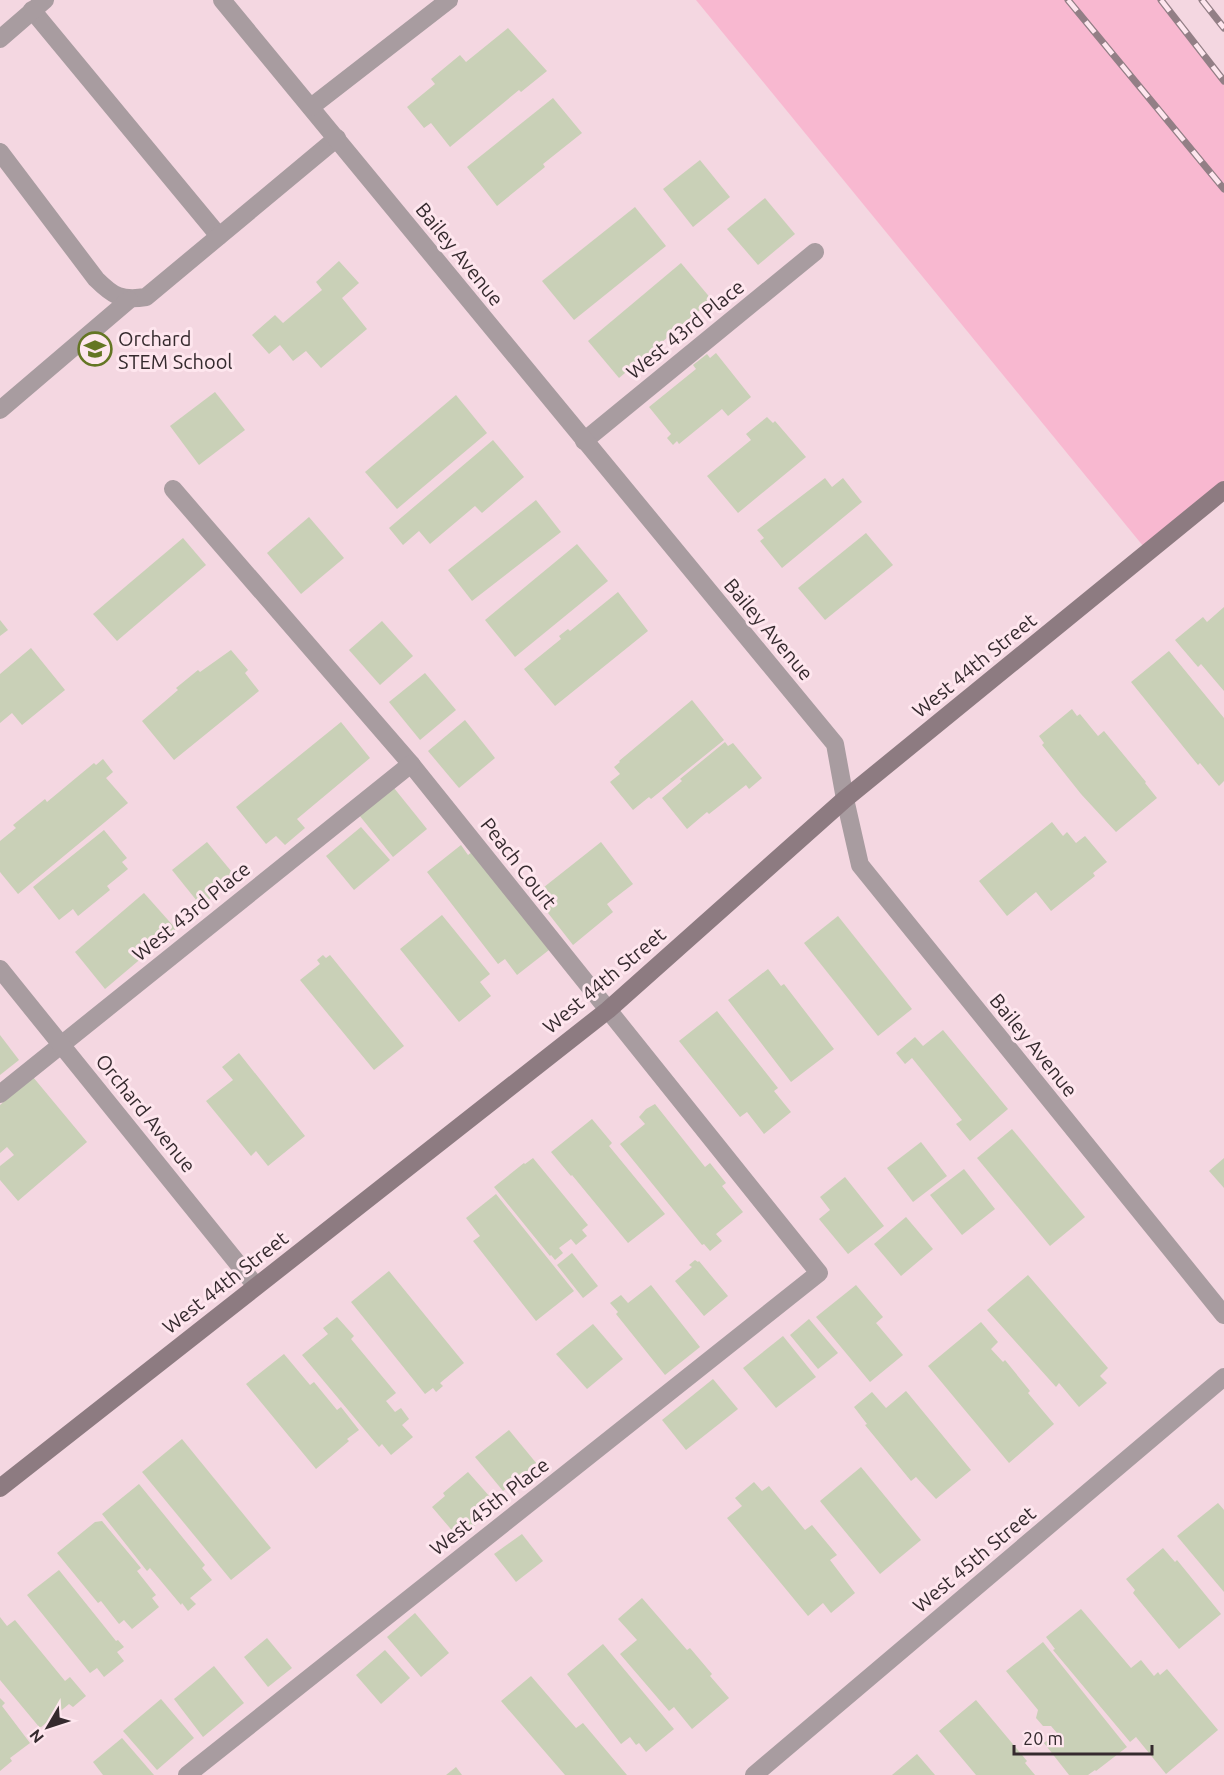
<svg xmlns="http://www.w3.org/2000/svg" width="1224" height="1775" font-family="Ubuntu,sans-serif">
	<rect width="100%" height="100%" fill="#f4d7e1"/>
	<polygon fill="#f8b8d0" points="696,0 1161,0 1224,81 1224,489 1148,552"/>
	<g fill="#c9d0b7">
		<polygon points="508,28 547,71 521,92 519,90 450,147 431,123 424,128 407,107 435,84 431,79 460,55 466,62"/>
		<polygon points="553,98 582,133 543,164 545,167 497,206 467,167"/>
		<polygon points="700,160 730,197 693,227 663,189"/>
		<polygon points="765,198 795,234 758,265 727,229"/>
		<polygon points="635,207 666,246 574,320 542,281"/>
		<polygon points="339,261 359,283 342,298 367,329 321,368 306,351 293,361 280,345 269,354 252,335 275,315 283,323 322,290 316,282"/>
		<polygon points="681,263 712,300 619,378 588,341"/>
		<polygon points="716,353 751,397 728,416 722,409 679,444 677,441 673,445 667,438 671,434 649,407 696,369 693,365 707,354 710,358"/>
		<polygon points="215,392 245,430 199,465 170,426"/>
		<polygon points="456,395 487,433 397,509 365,472"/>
		<polygon points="767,417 773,423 775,421 806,457 738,513 707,476 751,440 746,434"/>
		<polygon points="493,440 524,477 482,513 475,506 430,544 419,531 403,545 389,528"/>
		<polygon points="825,478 832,487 843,478 862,502 782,568 760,541 764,538 757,530"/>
		<polygon points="536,500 561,532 472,601 448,570"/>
		<polygon points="309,517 344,558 301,594 267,553"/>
		<polygon points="866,533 893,565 825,620 798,588"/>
		<polygon points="183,538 206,565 117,641 93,614"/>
		<polygon points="577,544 608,581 515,657 485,620"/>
		<polygon points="618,592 648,631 555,706 524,669 561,639 559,636 568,629 570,631"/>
		<polygon points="1224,607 1224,691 1201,664 1198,667 1175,640 1203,617 1207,622"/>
		<polygon points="0,620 8,630 0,636"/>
		<polygon points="382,621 413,656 380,685 349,650"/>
		<polygon points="31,648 65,690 22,725 12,713 0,723 0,674"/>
		<polygon points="231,650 248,670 245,673 259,691 174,760 142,721 178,690 176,688 198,670 200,672"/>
		<polygon points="1169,651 1224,718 1224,781 1219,786 1200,763 1198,765 1131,682"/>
		<polygon points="425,673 456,710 420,740 389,702"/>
		<polygon points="692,700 724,740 651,799 649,797 633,810 610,782 620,774 614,767 620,762 619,761"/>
		<polygon points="1072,709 1077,716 1080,714 1098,736 1104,731 1146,782 1145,783 1157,798 1116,832 1081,794 1042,745 1044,743 1039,736"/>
		<polygon points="465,720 495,758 459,788 428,751"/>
		<polygon points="341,722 370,758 297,819 305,828 285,845 276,836 266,844 236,807"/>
		<polygon points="725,742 728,746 733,743 762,778 749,789 746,785 709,814 707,812 687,829 662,798 682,781 680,779"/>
		<polygon points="103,759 113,772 106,778 128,803 18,894 0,872 0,841 16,828 13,825 45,799 47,802 94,763 96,765"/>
		<polygon points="394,788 427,829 393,857 359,815"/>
		<polygon points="1052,822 1063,836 1067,832 1076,843 1085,836 1107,862 1093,873 1095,876 1051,911 1036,892 1007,916 979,881"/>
		<polygon points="361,827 390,860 354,890 326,856"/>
		<polygon points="104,830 127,858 122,862 128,869 107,886 110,890 78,916 73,909 59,920 33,887"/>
		<polygon points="207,842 236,877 201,906 172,870"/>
		<polygon points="601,842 633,884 607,904 613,912 573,945 534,895"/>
		<polygon points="461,845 468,855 472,852 549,950 517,975 505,959 498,964 427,872"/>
		<polygon points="144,893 176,929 105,989 75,952"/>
		<polygon points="442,915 490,974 480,982 491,996 459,1022 400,949"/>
		<polygon points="838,916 912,1009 878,1036 804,943"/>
		<polygon points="323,955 326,958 330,955 404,1046 374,1070 300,980 320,964 317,960"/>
		<polygon points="768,969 781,986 784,984 834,1049 791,1082 728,1000"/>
		<polygon points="717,1011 778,1088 774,1091 791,1112 764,1134 747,1112 740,1117 679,1041"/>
		<polygon points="943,1030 1008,1109 970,1141 956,1124 962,1120 912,1058 905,1064 896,1053 915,1037 923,1046"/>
		<polygon points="0,1035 19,1060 0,1075"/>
		<polygon points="239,1053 305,1136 268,1166 256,1151 251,1156 206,1101 233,1080 222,1067"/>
		<polygon points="33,1077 87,1142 18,1201 0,1180 0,1166 14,1155 7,1147 0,1153 0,1105"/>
		<polygon points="655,1104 705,1167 710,1163 726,1183 722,1186 743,1212 716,1234 722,1241 710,1251 704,1244 702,1245 620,1144 645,1124 639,1117 646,1109"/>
		<polygon points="592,1119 612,1143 609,1146 665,1214 628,1243 572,1175 571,1176 551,1152"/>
		<polygon points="1012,1129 1085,1217 1050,1246 977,1158"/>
		<polygon points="921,1142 947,1176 913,1202 887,1168"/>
		<polygon points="533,1158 588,1225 582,1230 587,1236 576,1245 571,1239 559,1248 563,1253 555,1260 551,1255 550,1256 494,1187 524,1163 525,1164"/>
		<polygon points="1224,1158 1224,1188 1209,1171"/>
		<polygon points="964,1169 995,1209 962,1235 930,1195"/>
		<polygon points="845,1177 884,1226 848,1254 819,1219 830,1210 820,1197"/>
		<polygon points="496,1194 574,1291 536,1321 473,1241 480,1236 466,1218"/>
		<polygon points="906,1217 933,1249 901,1276 874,1244"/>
		<polygon points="572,1253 598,1286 583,1298 557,1265"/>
		<polygon points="695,1260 698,1262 699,1261 728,1296 704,1316 675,1281 692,1267 689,1265"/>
		<polygon points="389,1271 464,1363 440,1383 443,1386 436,1392 433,1388 425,1394 351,1302"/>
		<polygon points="1028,1275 1108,1368 1100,1376 1107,1383 1079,1407 1059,1383 1056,1387 987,1310"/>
		<polygon points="651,1285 700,1347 665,1375 616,1314 618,1312 610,1303 621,1295 628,1303"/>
		<polygon points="856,1285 883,1317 876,1323 903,1355 870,1382 816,1317"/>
		<polygon points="337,1317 354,1336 351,1339 396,1393 386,1401 395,1412 401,1408 409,1419 402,1425 413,1437 391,1455 382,1444 379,1447 302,1355 328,1334 323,1328"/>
		<polygon points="809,1319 838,1353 818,1369 790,1335"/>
		<polygon points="981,1322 998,1342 991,1349 1003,1362 1005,1360 1030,1391 1028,1393 1054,1424 1009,1463 928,1366"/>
		<polygon points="593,1324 623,1359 587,1389 556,1354"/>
		<polygon points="783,1336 816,1377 776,1408 743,1368"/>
		<polygon points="284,1354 310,1385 314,1382 337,1410 341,1407 359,1430 347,1439 349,1441 316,1469 246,1384"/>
		<polygon points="713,1379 738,1409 686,1450 662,1420"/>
		<polygon points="906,1391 971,1470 936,1499 916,1477 911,1481 865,1425 867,1424 854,1407 872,1392 886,1408"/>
		<polygon points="509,1430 537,1464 503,1491 475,1457"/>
		<polygon points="182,1439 271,1548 231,1580 142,1472"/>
		<polygon points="861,1467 921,1540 880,1574 820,1501"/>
		<polygon points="468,1472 498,1506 472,1528 468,1523 455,1534 432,1507 445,1496 443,1493"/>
		<polygon points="754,1482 762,1491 769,1486 805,1530 812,1525 837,1555 830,1560 855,1593 831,1613 823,1603 808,1616 727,1518 742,1506 735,1498"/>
		<polygon points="139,1484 205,1565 202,1568 212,1580 190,1598 196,1604 188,1611 182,1603 181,1605 150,1568 147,1571 102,1514"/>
		<polygon points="1218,1503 1224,1510 1224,1592 1177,1536"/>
		<polygon points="102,1521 141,1568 137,1571 156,1595 152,1598 159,1607 132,1629 124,1620 119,1624 101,1601 98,1603 57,1553 95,1522"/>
		<polygon points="522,1534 543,1561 516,1582 494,1554"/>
		<polygon points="1163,1548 1175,1562 1177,1560 1221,1614 1179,1649 1133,1593 1135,1590 1126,1579"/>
		<polygon points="59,1570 116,1641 118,1640 124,1647 117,1652 124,1661 104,1677 97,1668 90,1673 27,1595"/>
		<polygon points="642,1598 687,1650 690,1648 712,1674 710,1676 729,1698 692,1729 674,1707 669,1711 620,1654 637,1640 618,1619"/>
		<polygon points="1081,1609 1131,1668 1141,1660 1154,1676 1158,1672 1160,1675 1167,1669 1218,1730 1166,1774 1136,1737 1130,1742 1053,1650 1055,1649 1046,1637"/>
		<polygon points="415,1613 449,1653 421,1677 387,1637"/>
		<polygon points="0,1617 7,1626 15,1620 65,1681 70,1677 86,1696 73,1707 69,1704 40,1728 0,1680"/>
		<polygon points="267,1638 292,1668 268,1687 244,1657"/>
		<polygon points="1043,1642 1127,1747 1096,1771 1095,1770 1088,1775 1069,1775 1044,1743 1057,1733 1051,1726 1043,1726 1036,1718 1038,1710 1006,1671"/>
		<polygon points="603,1644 674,1729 646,1752 639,1743 636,1745 630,1737 621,1744 567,1674"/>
		<polygon points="385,1650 410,1678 381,1704 356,1675"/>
		<polygon points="214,1666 244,1703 203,1737 174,1699"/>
		<polygon points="531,1676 576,1728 583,1723 627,1775 565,1775 501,1701"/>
		<polygon points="0,1698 5,1703 2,1706 30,1743 10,1758 12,1761 0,1771"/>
		<polygon points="161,1699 194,1738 157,1770 123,1731"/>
		<polygon points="976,1700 1027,1761 1025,1763 1035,1775 976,1775 939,1731"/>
		<polygon points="122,1738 154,1775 103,1775 93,1762"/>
		<polygon points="917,1754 935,1775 892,1775"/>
		<polygon points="456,1767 462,1775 446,1775"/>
	</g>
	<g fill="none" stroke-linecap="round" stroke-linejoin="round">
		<g stroke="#a89ca0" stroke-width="18">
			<polyline points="32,10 219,236"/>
			<polyline points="0,39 45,0"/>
			<path d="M 0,152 L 96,279 C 113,296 121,301 146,297 L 337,138"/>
			<polyline points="0,410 129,300"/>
			<polyline points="584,441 815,252"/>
			<polyline points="173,489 411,764 819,1273 187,1775"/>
			<polyline points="0,1094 411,764"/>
		</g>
		<g stroke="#a89ca0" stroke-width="18">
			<polyline points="222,0 835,744 845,799 860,865 1224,1315"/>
			<polyline points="311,107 449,0"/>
			<polyline points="0,969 256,1286"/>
			<polyline points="754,1775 1224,1377"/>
		</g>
		<polyline stroke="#8d7b81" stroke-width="18" points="0,1488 608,1010 845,799 1224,490"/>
		<defs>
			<g id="rail">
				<polyline points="1068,0 1224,189"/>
				<polyline points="1161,0 1224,81"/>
				<polyline points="1202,0 1224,28"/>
			</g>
		</defs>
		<use href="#rail" stroke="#937f86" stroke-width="7"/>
		<use href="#rail" stroke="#fee6ee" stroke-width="4.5" stroke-dasharray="14" stroke-linecap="butt"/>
	</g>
	<defs>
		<symbol id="school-ring" viewBox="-11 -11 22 22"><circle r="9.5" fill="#fee6ee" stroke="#647624" stroke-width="1.5"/><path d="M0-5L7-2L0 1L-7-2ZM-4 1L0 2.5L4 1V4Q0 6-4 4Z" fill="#647624"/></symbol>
	</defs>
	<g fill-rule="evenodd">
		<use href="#school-ring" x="76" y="330" width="38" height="38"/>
	</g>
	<g text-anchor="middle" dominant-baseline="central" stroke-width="6" stroke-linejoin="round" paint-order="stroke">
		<g font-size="20" fill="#352a2e" stroke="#fee6ee">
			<text transform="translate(460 254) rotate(51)">Bailey Avenue</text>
			<text transform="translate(685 329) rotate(-39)">West 43rd Place</text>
			<text transform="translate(769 629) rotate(50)">Bailey Avenue</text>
			<text transform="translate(974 665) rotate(-39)">West 44th Street</text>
			<text transform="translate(519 863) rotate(52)">Peach Court</text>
			<text transform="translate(191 911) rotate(-39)">West 43rd Place</text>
			<text transform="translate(604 980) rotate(-40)">West 44th Street</text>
			<text transform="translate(1034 1045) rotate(51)">Bailey Avenue</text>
			<text transform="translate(146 1113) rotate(51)">Orchard Avenue</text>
			<text transform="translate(225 1282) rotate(-38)">West 44th Street</text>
			<text transform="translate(489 1506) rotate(-38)">West 45th Place</text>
			<text transform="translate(974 1559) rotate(-40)">West 45th Street</text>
		</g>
		<g font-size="20" fill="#352a2e" stroke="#fee6ee" text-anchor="start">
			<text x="118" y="338">Orchard<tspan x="118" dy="23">STEM School</tspan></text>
		</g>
	</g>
	<g transform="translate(48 1727) rotate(231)" stroke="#fee6ee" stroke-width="4.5" paint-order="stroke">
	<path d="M0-4.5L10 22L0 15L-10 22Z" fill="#352a2e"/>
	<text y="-9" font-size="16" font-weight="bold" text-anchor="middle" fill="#352a2e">N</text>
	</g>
	<path d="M1014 1745v9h138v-9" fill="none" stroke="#352a2e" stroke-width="3"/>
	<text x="1023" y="1745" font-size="18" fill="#352a2e" stroke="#fee6ee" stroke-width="4.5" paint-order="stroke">20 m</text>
</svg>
